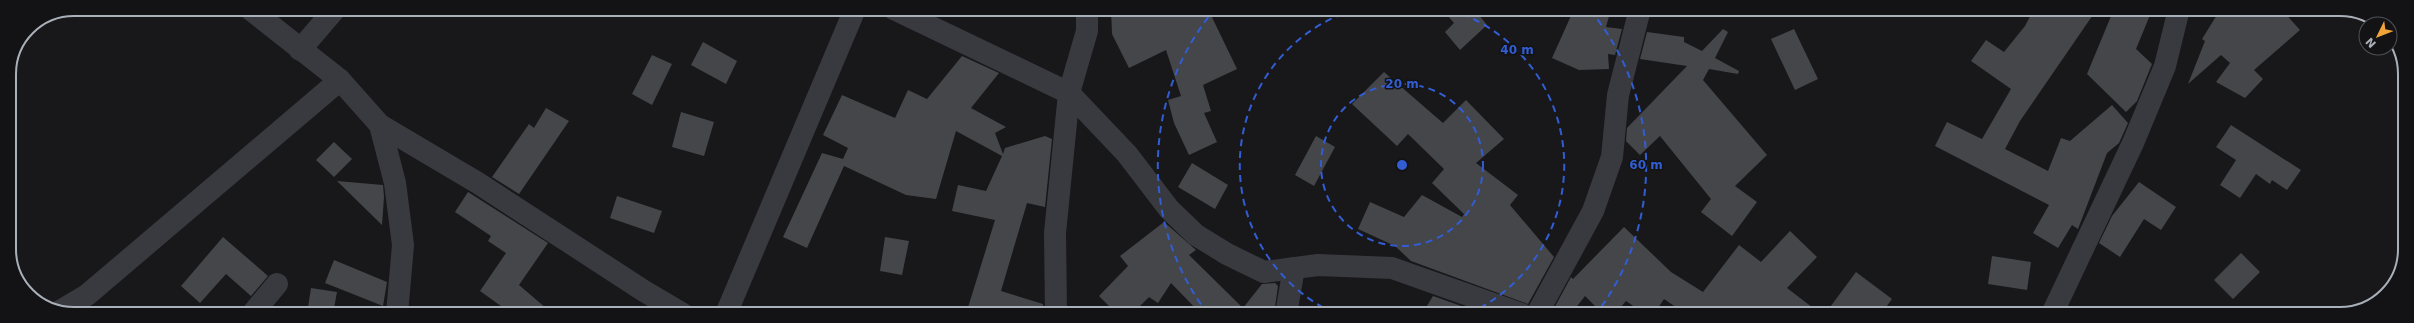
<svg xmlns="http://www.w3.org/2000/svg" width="2414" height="323" font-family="'DejaVu Sans',sans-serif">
	<rect width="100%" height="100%" fill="#18181a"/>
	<g fill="#44464a">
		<polygon points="1111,9 1208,9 1237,69 1203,85 1211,111 1204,113 1217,142 1189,155 1174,123 1168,100 1181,96 1166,50 1129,68 1112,34"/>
		<polygon points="1442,9 1474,9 1487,25 1460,50 1445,32 1454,23"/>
		<polygon points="1574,9 1611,9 1606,27 1622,29 1615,55 1608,54 1609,69 1579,70 1552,58"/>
		<polygon points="2034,9 2097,9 2020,121 2005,149 2048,171 2061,138 2070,141 2112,105 2128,123 2119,143 2107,153 2078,229 2072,225 2058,248 2033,233 2049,205 1935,146 1947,122 1982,139 2011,89 1971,61 1986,40 2004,52 2025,26"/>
		<polygon points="2114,9 2138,9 2150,15 2136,49 2152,64 2137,101 2126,112 2087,74"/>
		<polygon points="2220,10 2282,10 2300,30 2254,70 2263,79 2245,98 2216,82 2230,63 2221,55 2188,84 2205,41 2202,39"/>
		<polygon points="1723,29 1728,32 1715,58 1739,71 1738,74 1709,69 1703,80 1767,155 1735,186 1757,202 1732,236 1701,212 1711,199 1660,136 1640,155 1626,141 1627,128 1687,66 1640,59 1647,32 1684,37 1684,42 1702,51"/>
		<polygon points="1794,29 1818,79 1795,90 1771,39"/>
		<polygon points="703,42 737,61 726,84 691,65"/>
		<polygon points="652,55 672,64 652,105 632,94"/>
		<polygon points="962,56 999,73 971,108 1006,127 995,133 1003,154 1005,148 1045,136 1052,139 1045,207 1027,203 1001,291 1043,304 1044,314 966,314 995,220 952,211 958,185 986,191 1002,156 956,131 936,199 906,195 844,166 807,248 783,237 822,153 843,159 848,148 823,135 842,95 895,118 908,90 927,99"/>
		<polygon points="1384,72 1443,123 1466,100 1504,139 1476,163 1518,195 1510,205 1554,257 1528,304 1411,261 1395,246 1358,229 1370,202 1404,217 1422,195 1462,217 1464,214 1432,183 1444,169 1408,134 1397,146 1352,104"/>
		<polygon points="546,108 569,121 519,194 492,177 529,124 534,128"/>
		<polygon points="681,112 714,122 704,156 672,147"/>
		<polygon points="2231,125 2301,170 2287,190 2272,180 2270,184 2256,174 2240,198 2220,185 2236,160 2216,147"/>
		<polygon points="1316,136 1335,147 1314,186 1295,175"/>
		<polygon points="334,142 352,159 334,177 316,160"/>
		<polygon points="1192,163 1228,185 1215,209 1178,187"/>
		<polygon points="337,181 383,185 384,197 382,225"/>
		<polygon points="2139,182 2176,207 2161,230 2144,219 2120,257 2099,243 2112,216"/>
		<polygon points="468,192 548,243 519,285 553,314 512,314 480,291 506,253 488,241 491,236 455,212"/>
		<polygon points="617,196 662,211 654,233 610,218"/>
		<polygon points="1164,222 1196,250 1189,255 1243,308 1262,284 1275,283 1278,286 1274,314 1201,314 1171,283 1158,303 1149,297 1132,314 1117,314 1099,296 1128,266 1120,256"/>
		<polygon points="1624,227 1671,272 1703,292 1739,245 1761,262 1790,231 1817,257 1787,288 1821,314 1686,314 1664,299 1654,314 1645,314 1626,301 1615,314 1603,314 1585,296 1571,314 1551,314 1571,277 1573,279"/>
		<polygon points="223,237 268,276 251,296 226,274 200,303 181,286"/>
		<polygon points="885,237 909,241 902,275 880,271"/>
		<polygon points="2241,253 2260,272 2233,299 2214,280"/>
		<polygon points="1992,256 2031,262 2027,290 1988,284"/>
		<polygon points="334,260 387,282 383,306 325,283"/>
		<polygon points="1856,272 1892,299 1881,314 1825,314"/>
		<polygon points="311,288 337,292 333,314 307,314"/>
		<polygon points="1433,296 1484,314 1422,314"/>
	</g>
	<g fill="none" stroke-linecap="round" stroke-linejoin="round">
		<g stroke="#393a3f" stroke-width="22">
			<polyline points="250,9 340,80 380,125 478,183 644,291 683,314"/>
			<polyline points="894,9 1069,93 1127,154 1169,209 1196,235 1227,254 1264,272 1318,265 1392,268 1522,314"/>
			<polyline points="300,50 335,9"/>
			<polyline points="380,125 395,183 403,245 397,314"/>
			<polyline points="60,311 87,295 340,80"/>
			<polyline points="252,314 277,284"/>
			<polyline points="726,314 855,9"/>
			<polyline points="1056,314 1055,233 1069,93 1087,31 1087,9"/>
			<polyline points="1286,314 1294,268"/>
			<polyline points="1537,314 1593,211 1612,157 1618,95 1640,9"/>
			<polyline points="2052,314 2133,143 2165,66 2179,9"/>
		</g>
	</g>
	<g fill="none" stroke="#325dd3" stroke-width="2" stroke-dasharray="7 5">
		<circle cx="1402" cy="165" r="81"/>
		<path d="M1334 313A163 163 0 0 1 1353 10M1451 10A163 163 0 0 1 1470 313"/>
		<path d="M1208 314A244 244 0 0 1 1214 10M1590 10A244 244 0 0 1 1596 314"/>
	</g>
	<path d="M0 0H2414V323H0ZM74 16H2340A58 58 0 0 1 2398 74V249A58 58 0 0 1 2340 307H74A58 58 0 0 1 16 249V74A58 58 0 0 1 74 16Z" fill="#131315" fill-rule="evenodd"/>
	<path fill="none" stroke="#aab0b9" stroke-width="2" d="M74 16H2340A58 58 0 0 1 2398 74V249A58 58 0 0 1 2340 307H74A58 58 0 0 1 16 249V74A58 58 0 0 1 74 16Z"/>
	<circle cx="1402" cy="165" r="6" fill="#325dd3" stroke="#131315" stroke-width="2"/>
	<g font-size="12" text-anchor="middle" font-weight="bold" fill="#325dd3" stroke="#131315" stroke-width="3" stroke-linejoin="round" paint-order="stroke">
		<text x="1517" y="54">40 m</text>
		<text x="1402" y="88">20 m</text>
		<text x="1646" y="169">60 m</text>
	</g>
	<g transform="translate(2378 36) rotate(227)"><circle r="19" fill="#131315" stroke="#4f5257"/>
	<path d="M0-3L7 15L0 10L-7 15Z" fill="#f1a539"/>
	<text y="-6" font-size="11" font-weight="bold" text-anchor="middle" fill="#aab0b9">N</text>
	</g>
</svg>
